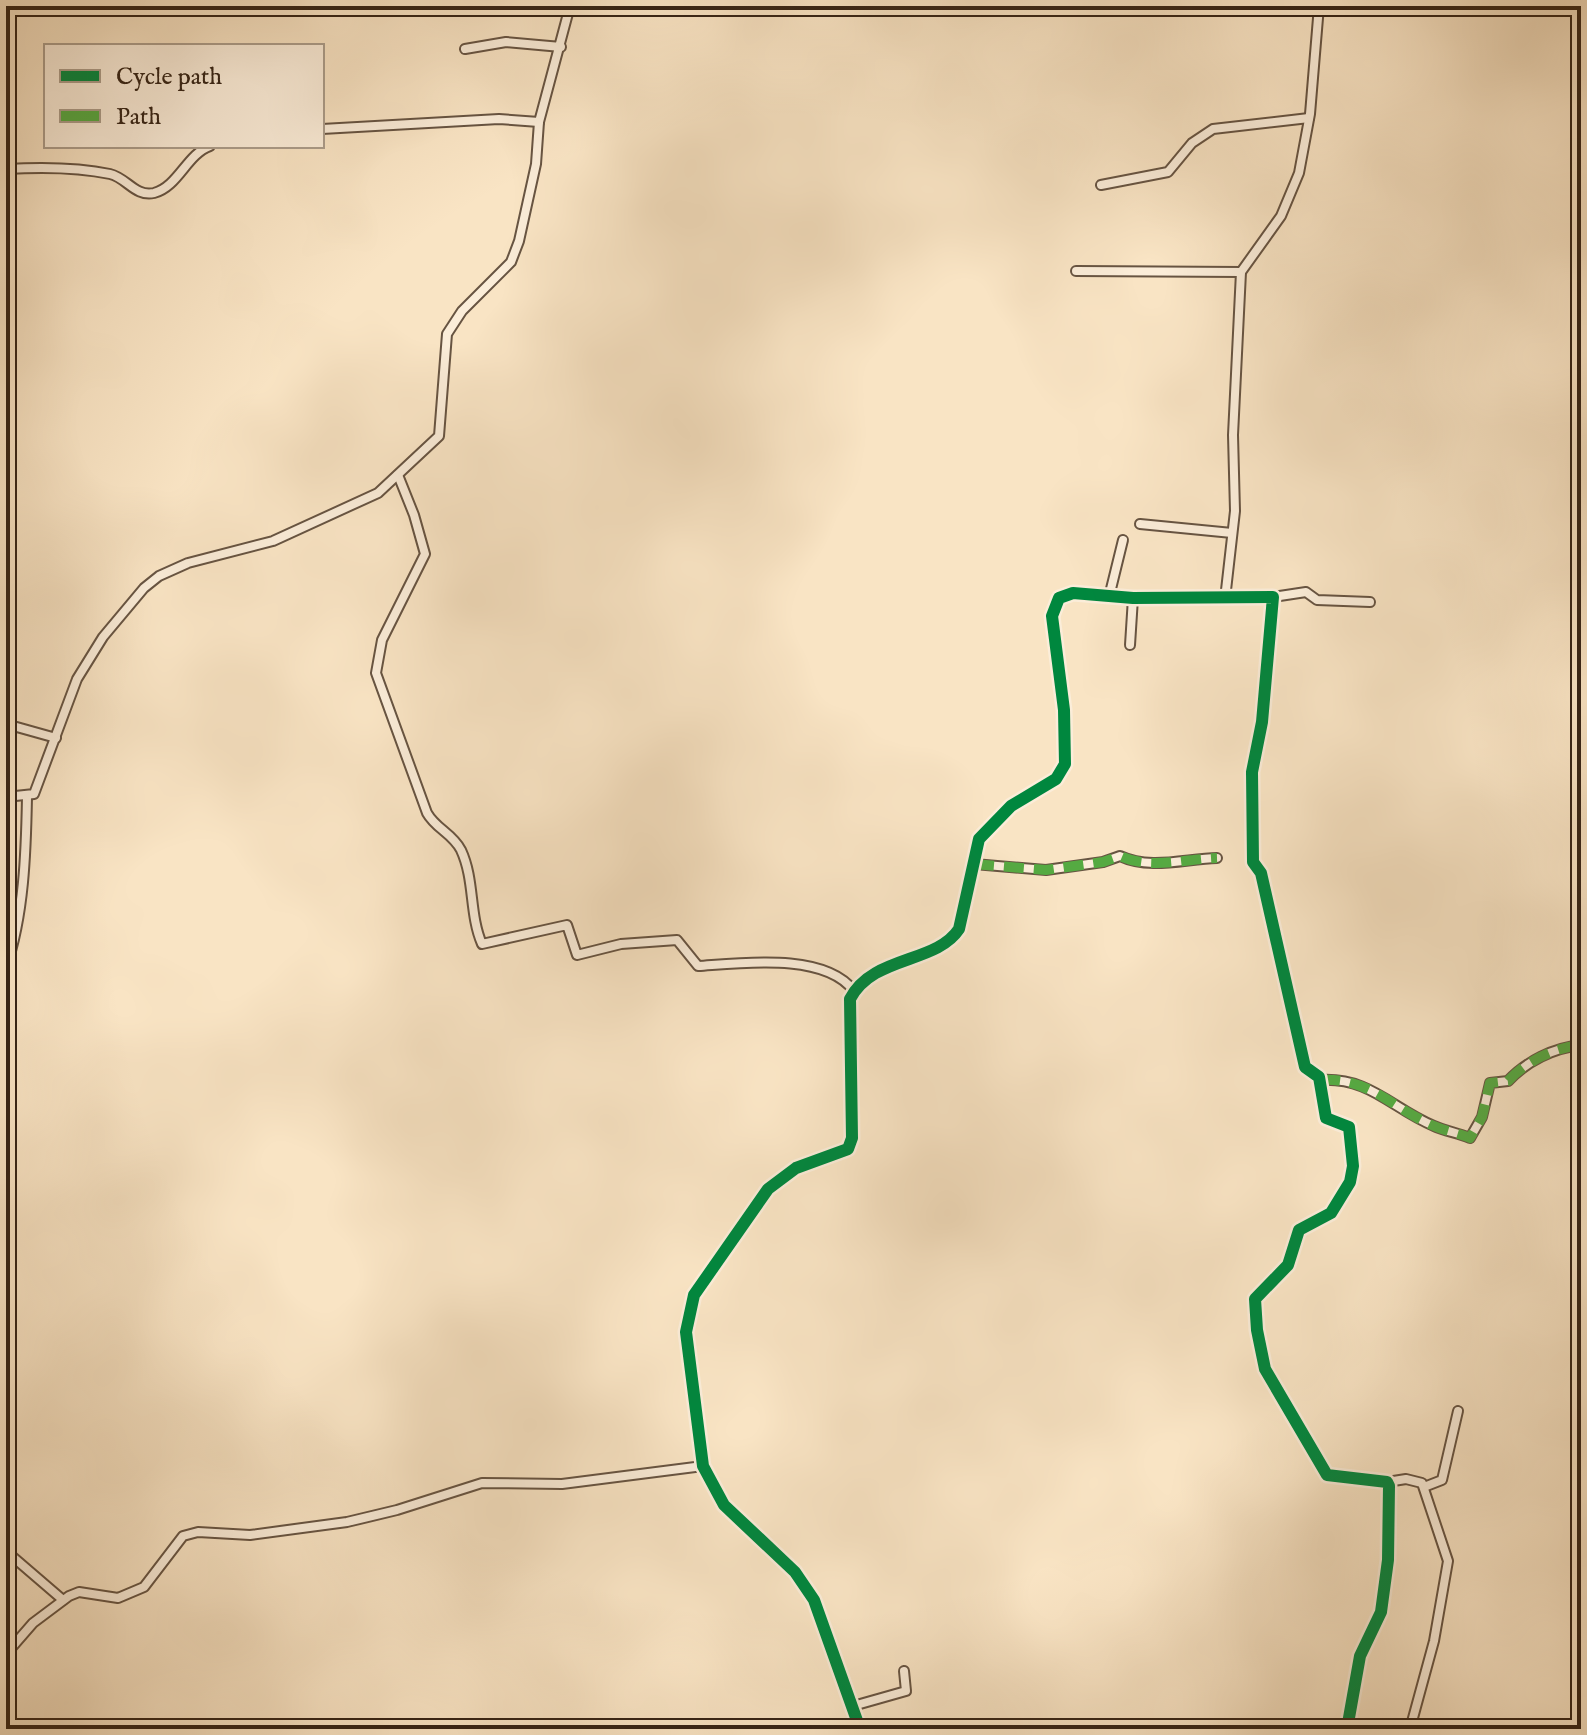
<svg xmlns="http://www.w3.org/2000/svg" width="1587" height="1735" font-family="'IM FELL English',serif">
	<rect width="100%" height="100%" fill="#f9e4c4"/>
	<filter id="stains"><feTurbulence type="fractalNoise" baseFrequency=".0025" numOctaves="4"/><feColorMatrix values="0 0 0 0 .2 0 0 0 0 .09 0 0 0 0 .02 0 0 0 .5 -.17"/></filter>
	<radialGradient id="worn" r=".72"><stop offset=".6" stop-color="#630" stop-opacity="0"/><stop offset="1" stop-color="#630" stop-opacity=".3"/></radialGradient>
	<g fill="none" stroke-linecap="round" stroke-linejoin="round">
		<defs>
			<g id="minor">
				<polyline points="465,49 506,42 561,47"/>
				<polyline points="322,129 499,119 539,122"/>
				<path d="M 6,169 C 40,167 77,167 110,174 C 127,178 135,197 154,193 C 178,187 187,154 210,146"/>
				<polyline points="1101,185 1168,172 1192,143 1213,129 1309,118"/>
				<polyline points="1076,271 1241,272"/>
				<path d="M 398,475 L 414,515 L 425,554 L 382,640 L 376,673 L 427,813 C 436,829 452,833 461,850 C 475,880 469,914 482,944 L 567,925 L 577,955 L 621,944 L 677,940 L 698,966 C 742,963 825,952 854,991"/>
				<polyline points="1140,524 1232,533"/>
				<polyline points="1109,597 1123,540"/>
				<polyline points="1273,597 1306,592 1317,600 1370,602"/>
				<polyline points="1225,599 1235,511 1233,435 1241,272 1281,216 1299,173 1310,114 1319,6"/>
				<polyline points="1130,645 1133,598"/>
				<polyline points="6,724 56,738"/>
				<polyline points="6,797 34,794 77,679 103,637 144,588 159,576 188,563 273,541 378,493 439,436 447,334 462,311 511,262 519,241 536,164 539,122 570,6"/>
				<path d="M 974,864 L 1046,870 L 1103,862 L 1120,856 C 1150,870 1184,859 1217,858"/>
				<path d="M 6,967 C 24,916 26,852 27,797"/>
				<path d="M 1320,1080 C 1370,1077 1391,1108 1434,1126 C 1445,1131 1458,1133 1470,1138 L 1482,1117 L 1490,1083 L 1508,1081 C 1527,1061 1553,1048 1581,1045"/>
				<polyline points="1387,1482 1406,1479 1422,1483 1448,1561 1434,1641 1410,1729"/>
				<polyline points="1424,1487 1442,1480 1458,1411"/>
				<polyline points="6,1551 63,1600"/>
				<polyline points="6,1654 33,1623 69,1596 79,1592 118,1598 144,1587 183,1536 198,1532 250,1535 347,1522 397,1510 482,1483 562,1484 703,1466"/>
				<polyline points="853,1706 906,1691 904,1671"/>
				<path d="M 860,1729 L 814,1600 L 795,1572 L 724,1505 L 703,1466 L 686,1332 L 694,1295 L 768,1189 L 796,1168 L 848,1149 L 852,1138 L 850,999 C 873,955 936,964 959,929 L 979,839 L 1011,806 L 1056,779 L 1065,764 L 1064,710 L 1052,616 L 1059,598 L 1073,593 L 1133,598 L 1273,597 L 1262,722 L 1252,772 L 1253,862 L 1261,873 L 1305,1067 L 1319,1077 L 1326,1118 L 1349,1127 L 1353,1166 L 1350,1182 L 1331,1213 L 1299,1230 L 1288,1265 L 1255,1299 L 1257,1330 L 1265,1369 L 1327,1475 L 1387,1482 L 1389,1486 L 1388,1560 L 1381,1612 L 1360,1656 L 1347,1729"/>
			</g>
		</defs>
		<use href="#minor" stroke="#675442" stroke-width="12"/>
		<use href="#minor" stroke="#fbedd9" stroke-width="8"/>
		<g stroke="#55aa42" stroke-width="10" stroke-dasharray="20 10" stroke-linecap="butt">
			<path d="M 974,864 L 1046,870 L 1103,862 L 1120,856 C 1150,870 1184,859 1217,858"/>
			<path d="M 1320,1080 C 1370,1077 1391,1108 1434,1126 C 1445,1131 1458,1133 1470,1138 L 1482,1117 L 1490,1083 L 1508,1081 C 1527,1061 1553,1048 1581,1045"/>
		</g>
		<defs>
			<path id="cycleway" d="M 860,1729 L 814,1600 L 795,1572 L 724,1505 L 703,1466 L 686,1332 L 694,1295 L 768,1189 L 796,1168 L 848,1149 L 852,1138 L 850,999 C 873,955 936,964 959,929 L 979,839 L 1011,806 L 1056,779 L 1065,764 L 1064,710 L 1052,616 L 1059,598 L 1073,593 L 1133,598 L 1273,597 L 1262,722 L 1252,772 L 1253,862 L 1261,873 L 1305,1067 L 1319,1077 L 1326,1118 L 1349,1127 L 1353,1166 L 1350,1182 L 1331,1213 L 1299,1230 L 1288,1265 L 1255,1299 L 1257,1330 L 1265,1369 L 1327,1475 L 1387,1482 L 1389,1486 L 1388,1560 L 1381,1612 L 1360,1656 L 1347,1729"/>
		</defs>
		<use href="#cycleway" stroke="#fbedd9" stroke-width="17"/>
		<use href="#cycleway" stroke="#00873e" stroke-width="12"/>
	</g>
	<rect width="1587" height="1735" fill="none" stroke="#f9e4c4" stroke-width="32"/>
	<rect x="8" y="8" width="1571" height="1719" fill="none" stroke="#362416" stroke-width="4"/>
	<rect x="16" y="16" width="1555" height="1703" fill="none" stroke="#362416" stroke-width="2"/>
	<rect x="44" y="44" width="280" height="104" fill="#fbedd9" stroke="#ac9d8b" stroke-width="2"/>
	<rect x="60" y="70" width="40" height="12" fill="#00873e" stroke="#ac9d8b" stroke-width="2"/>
	<text x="116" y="84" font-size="24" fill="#362416">Cycle path</text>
	<rect x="60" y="110" width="40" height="12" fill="#55aa42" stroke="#ac9d8b" stroke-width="2"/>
	<text x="116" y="124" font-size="24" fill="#362416">Path</text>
	<rect width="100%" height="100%" filter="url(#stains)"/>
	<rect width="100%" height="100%" fill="url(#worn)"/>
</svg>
